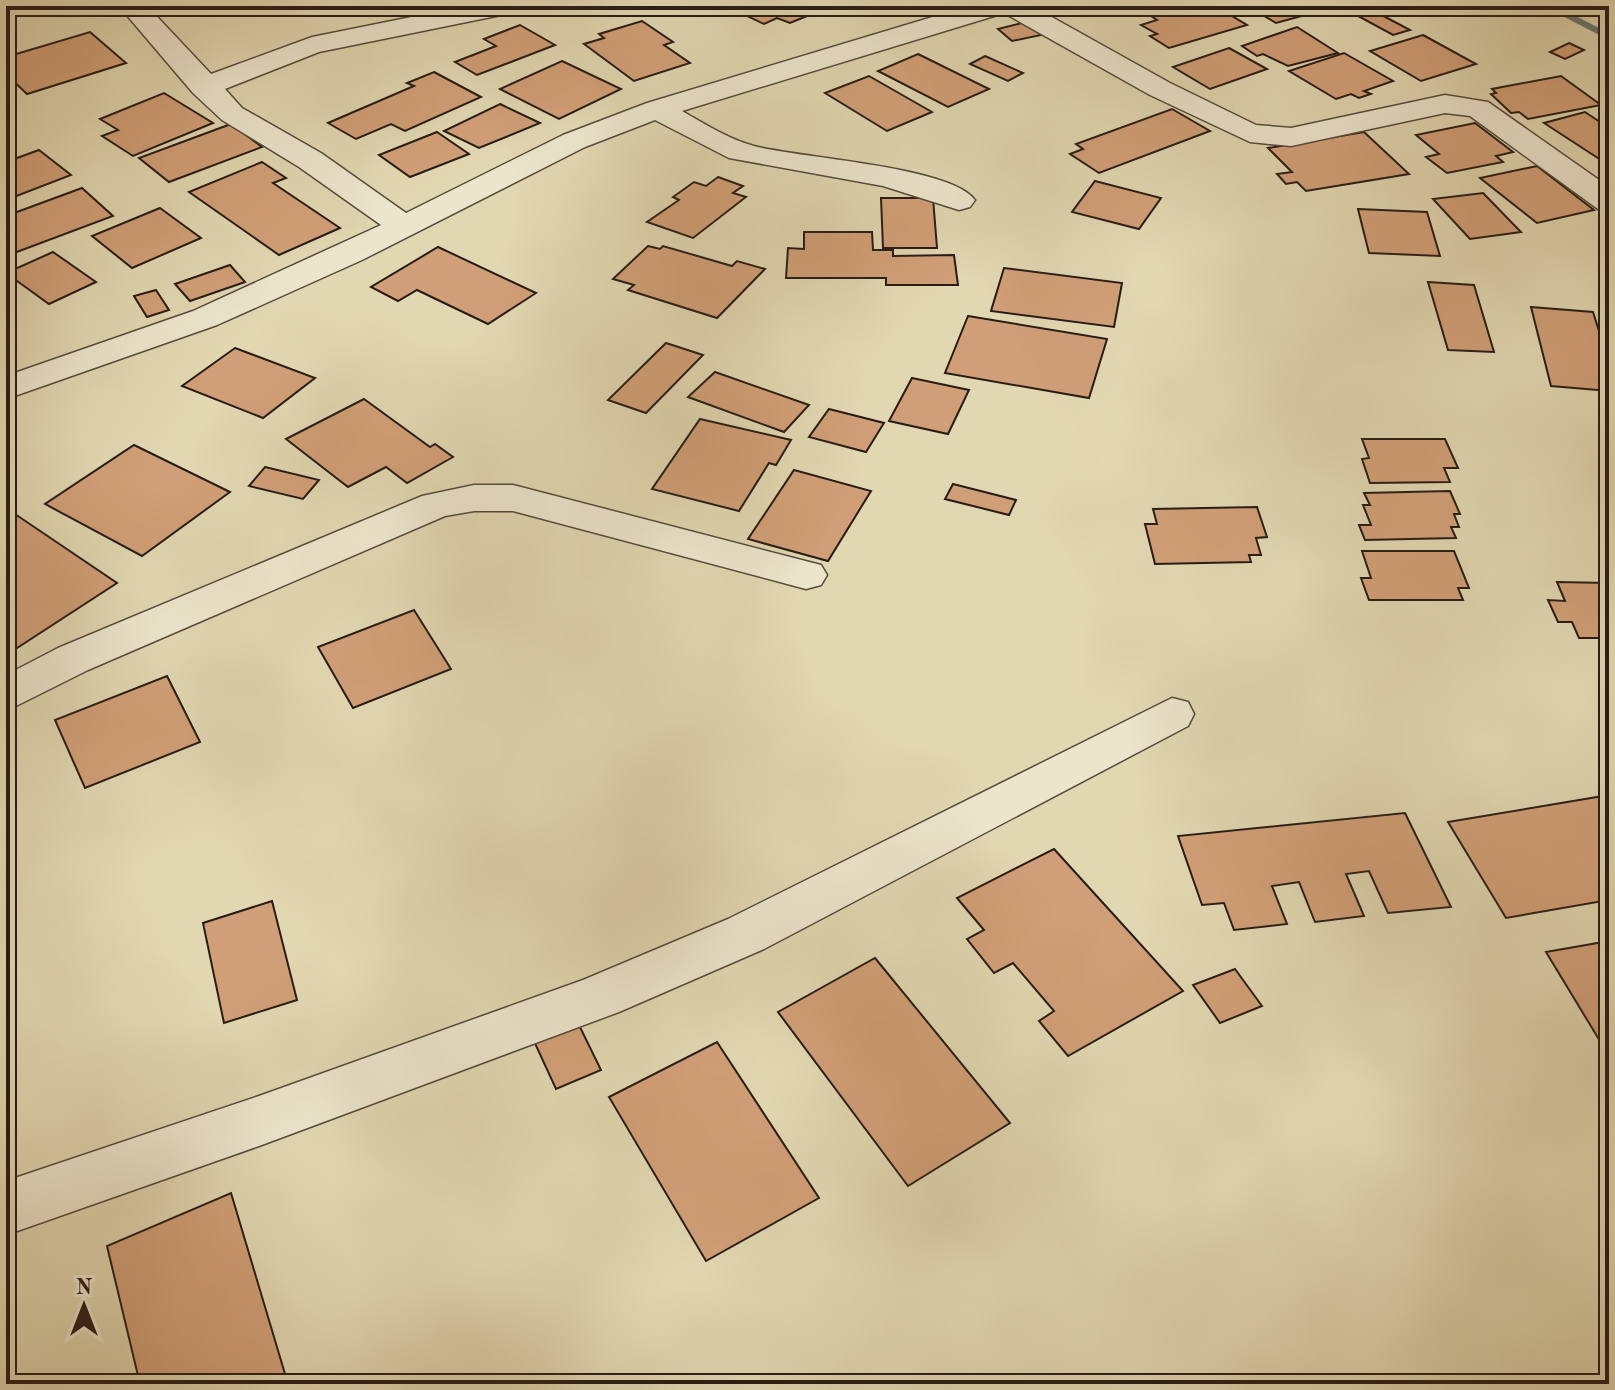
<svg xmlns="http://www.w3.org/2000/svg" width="1615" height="1390" font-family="'Old Standard TT',serif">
	<rect width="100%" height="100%" fill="#e1d7b1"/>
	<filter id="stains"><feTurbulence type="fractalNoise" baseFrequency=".0025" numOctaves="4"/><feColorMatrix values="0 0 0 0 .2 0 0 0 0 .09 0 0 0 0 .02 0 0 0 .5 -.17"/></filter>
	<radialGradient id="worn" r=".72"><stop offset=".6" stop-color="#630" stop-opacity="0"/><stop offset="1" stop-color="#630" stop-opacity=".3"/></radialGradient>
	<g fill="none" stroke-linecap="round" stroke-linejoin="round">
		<polygon fill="#6a7976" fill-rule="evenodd" points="1543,6 1556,6 1609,33 1609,40"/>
	</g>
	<g fill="#d19f77" stroke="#271c17" stroke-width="2">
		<polygon points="726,6 805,6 796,10 807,16 790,23 777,18 764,24"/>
		<polygon points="1179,6 1215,6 1247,25 1169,48 1150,36 1157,34 1141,25 1157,20 1151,16"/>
		<polygon points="1248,6 1285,6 1302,16 1276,23"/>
		<polygon points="1374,11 1410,30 1393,35 1358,16"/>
		<polygon points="642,21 673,42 664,45 690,63 634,81 584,44 604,38 599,34"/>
		<polygon points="1026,22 1041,35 1012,41 998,29"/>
		<polygon points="520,25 555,45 477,75 455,62 496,46 484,39"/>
		<polygon points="1297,27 1338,53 1288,66 1263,54 1257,56 1242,46"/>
		<polygon points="90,32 126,63 27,94 6,74 6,57"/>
		<polygon points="1423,35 1476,64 1421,81 1370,51"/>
		<polygon points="1569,43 1584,50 1565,59 1550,52"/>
		<polygon points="1229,48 1267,69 1210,89 1173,67"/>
		<polygon points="1344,53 1393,81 1364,91 1371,94 1359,98 1351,94 1336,99 1289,71"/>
		<polygon points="918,54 989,89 948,107 878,71"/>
		<polygon points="985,56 1023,73 1008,81 970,64"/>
		<polygon points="562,61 621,89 559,119 500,89"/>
		<polygon points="434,72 481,97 405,131 391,124 356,139 328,123 414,86 407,83"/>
		<polygon points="869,76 932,112 887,131 825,93"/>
		<polygon points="1561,76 1601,105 1528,119 1519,112 1511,113 1491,94 1496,93 1492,89"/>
		<polygon points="164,93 213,123 133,156 102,136 118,130 100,119"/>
		<polygon points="500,104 540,123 479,148 444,131"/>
		<polygon points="1172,109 1210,131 1099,173 1070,154 1083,149 1076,144"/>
		<polygon points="1585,112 1609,128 1609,161 1604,162 1544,123"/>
		<polygon points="1475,123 1513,152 1496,156 1503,162 1447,173 1426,157 1439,154 1416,135"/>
		<polygon points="231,124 262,147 169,182 139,158"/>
		<polygon points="437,132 469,154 410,177 379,155"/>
		<polygon points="1364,132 1409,174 1306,191 1297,182 1286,184 1277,174 1292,172 1268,148"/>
		<polygon points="39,150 71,175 6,200 6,162"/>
		<polygon points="262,162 286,178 273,183 340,228 279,255 189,192"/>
		<polygon points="1537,166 1594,210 1537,223 1480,178"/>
		<polygon points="718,177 743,186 733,193 746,197 693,238 647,222 679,200 673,197 694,182 706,186"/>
		<polygon points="1095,181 1161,198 1139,229 1072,212"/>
		<polygon points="82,188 113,216 14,253 6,245 6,216"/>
		<polygon points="1483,193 1521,232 1470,239 1433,199"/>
		<polygon points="881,198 933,198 937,248 883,248"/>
		<polygon points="160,208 201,238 132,268 92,236"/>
		<polygon points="1358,209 1427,212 1440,256 1369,253"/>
		<polygon points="804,232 872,232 873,250 893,250 893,256 954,255 958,285 886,285 886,278 786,278 788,248 804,249"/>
		<polygon points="648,246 660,249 663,246 732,266 737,261 765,269 717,318 628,290 634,285 613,279"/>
		<polygon points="438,247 536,293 488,324 417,290 398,301 371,287"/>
		<polygon points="53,252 96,282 49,304 6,273"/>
		<polygon points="230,265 245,282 190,301 175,284"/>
		<polygon points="1004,268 1122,283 1114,327 991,311"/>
		<polygon points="1428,282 1474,285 1494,352 1448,350"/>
		<polygon points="156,290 169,310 147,317 134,296"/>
		<polygon points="1531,307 1593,312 1605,350 1609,350 1609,391 1551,386"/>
		<polygon points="968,316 1107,339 1089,398 945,373"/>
		<polygon points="666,343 703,355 646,413 608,400"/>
		<polygon points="235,348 315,378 263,418 182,386"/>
		<polygon points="715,372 809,405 784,432 688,397"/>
		<polygon points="912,378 969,390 948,434 889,421"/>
		<polygon points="364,399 430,447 435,444 453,457 407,483 386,467 348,487 286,439"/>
		<polygon points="829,409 884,423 866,452 809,437"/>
		<polygon points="700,419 791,440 776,465 769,463 739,511 652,489"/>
		<polygon points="1362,439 1445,439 1458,468 1444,468 1450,482 1370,483 1362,459 1369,458"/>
		<polygon points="134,445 230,492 142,556 45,504"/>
		<polygon points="265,467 319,480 303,499 249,486"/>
		<polygon points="794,470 871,491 828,561 748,539"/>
		<polygon points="953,484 1016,500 1009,515 945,499"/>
		<polygon points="1450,491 1460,514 1454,514 1459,527 1451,527 1456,538 1365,540 1359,525 1371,525 1363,505 1370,505 1364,493"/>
		<polygon points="1257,507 1267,537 1256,538 1261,555 1249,555 1251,562 1155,564 1145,524 1157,524 1153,509"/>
		<polygon points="15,514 117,583 17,648 6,640 6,520"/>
		<polygon points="1362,551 1454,551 1469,588 1458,588 1463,600 1369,600 1361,578 1371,578"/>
		<polygon points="1557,582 1609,583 1609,638 1579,638 1572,622 1558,622 1548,600 1565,601"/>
		<polygon points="414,610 451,669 353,708 318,647"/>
		<polygon points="167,676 200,742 85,788 55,720"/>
		<polygon points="1609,795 1609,900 1506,918 1448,822"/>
		<polygon points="1405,813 1451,907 1388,913 1369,871 1346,874 1364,916 1315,922 1299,882 1272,886 1287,924 1234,930 1224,903 1202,905 1178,836"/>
		<polygon points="1054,849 1183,991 1068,1056 1039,1021 1054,1011 1013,963 994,973 967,939 984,930 957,898"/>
		<polygon points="272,901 297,1000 224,1023 203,923"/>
		<polygon points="1609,941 1609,1056 1546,952"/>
		<polygon points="875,958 1010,1123 908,1186 778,1012"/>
		<polygon points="1235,969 1262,1006 1220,1023 1193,985"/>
		<polygon points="577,1021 601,1070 556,1089 533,1039"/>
		<polygon points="717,1042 819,1198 706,1261 609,1097"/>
		<polygon points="231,1193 288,1384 140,1384 107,1246"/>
	</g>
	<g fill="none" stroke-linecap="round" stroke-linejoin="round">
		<defs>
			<g id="street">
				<path d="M 119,6 L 147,6 L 211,74 L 312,37 L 466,6 L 519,6 L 516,12 L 506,14 L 319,52 L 225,89 L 242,108 L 321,153 L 406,213 L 563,135 L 647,103 L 969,6 L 1032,6 L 1170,83 L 1256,125 L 1291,128 L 1445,95 L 1488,102 L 1609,187 L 1609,212 L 1598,209 L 1470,116 L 1445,113 L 1291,146 L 1250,142 L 1150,95 L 1004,13 L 682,111 C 705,124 728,139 754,146 C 798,158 951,166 975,200 L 970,207 L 959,210 L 883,186 L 729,158 L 655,120 L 585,147 L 362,260 L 217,325 L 6,399 L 6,376 L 193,311 L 381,225 L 299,167 L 222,120 L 193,93 Z"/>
				<polygon points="474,485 513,485 821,565 827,575 821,585 806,589 513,511 474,511 445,516 88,670 6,711 6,675 58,648 422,496"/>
				<polygon points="1172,698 1188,702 1194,714 1188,726 764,949 619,1012 259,1146 6,1235 6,1181 259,1096 583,980 728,919"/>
			</g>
		</defs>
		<use href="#street" stroke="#564b3e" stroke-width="3"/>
		<use href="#street" fill="#ece5cc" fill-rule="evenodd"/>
	</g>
	<rect width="1615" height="1390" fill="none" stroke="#e1d7b1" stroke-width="32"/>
	<rect x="8" y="8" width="1599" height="1374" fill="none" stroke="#271c17" stroke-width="4"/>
	<rect x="16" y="16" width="1583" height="1358" fill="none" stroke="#271c17" stroke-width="2"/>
	<g transform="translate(84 1306)" stroke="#ece5cc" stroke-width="6" paint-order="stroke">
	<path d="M0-6L14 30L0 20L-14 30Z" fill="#271c17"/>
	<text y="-12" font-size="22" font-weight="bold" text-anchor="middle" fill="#271c17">N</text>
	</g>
	<rect width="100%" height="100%" filter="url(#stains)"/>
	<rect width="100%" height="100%" fill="url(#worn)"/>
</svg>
